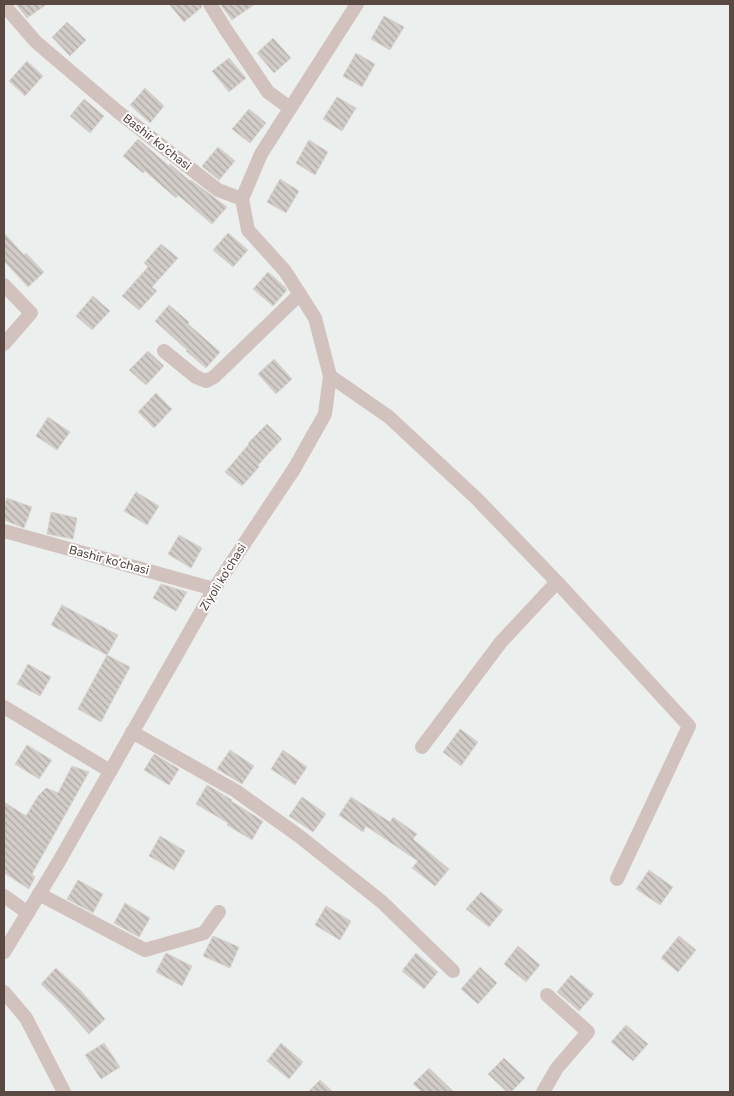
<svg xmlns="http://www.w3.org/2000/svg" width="734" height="1096" font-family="Rubik,sans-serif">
	<defs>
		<pattern id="building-back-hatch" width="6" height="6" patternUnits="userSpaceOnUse" patternTransform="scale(1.25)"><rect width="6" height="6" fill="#d1ccc8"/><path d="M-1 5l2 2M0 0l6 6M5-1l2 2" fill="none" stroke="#ada8a4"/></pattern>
	</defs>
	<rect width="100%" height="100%" fill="#ebefee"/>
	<g fill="url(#building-back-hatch)" stroke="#d8d3cf">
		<polygon points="16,4 47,4 27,18"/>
		<polygon points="169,4 201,4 202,7 184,22"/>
		<polygon points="220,4 255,4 232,20"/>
		<polygon points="384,16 404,27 390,50 371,39"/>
		<polygon points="67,22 86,40 70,56 52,37"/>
		<polygon points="273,38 291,58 274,73 257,53"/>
		<polygon points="356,53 375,64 362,87 343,76"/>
		<polygon points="229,58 246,78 229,92 212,71"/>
		<polygon points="27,61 43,76 25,96 9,81"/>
		<polygon points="145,88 164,106 150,123 130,105"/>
		<polygon points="337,97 356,108 342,131 323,119"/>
		<polygon points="84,99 104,116 90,133 70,116"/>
		<polygon points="249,109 266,123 250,143 232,129"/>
		<polygon points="138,139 169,166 170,164 190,181 191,180 227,207 212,224 178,195 176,198 145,171 143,173 123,156"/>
		<polygon points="309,140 328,152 315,175 296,163"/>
		<polygon points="218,147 235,161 219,180 202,166"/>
		<polygon points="280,179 299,191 286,213 267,202"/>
		<polygon points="4,233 24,255 26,253 44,272 28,287 4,261"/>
		<polygon points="228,233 248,250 233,267 213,250"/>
		<polygon points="161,244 178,258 152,287 157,291 139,310 122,296 148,267 144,263"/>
		<polygon points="268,272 285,287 287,290 273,306 253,289"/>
		<polygon points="93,296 110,311 92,330 76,316"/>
		<polygon points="169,305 189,322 188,324 220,352 206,368 186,351 187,350 155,321"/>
		<polygon points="148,351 164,366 146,385 129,370"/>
		<polygon points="274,359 292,379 276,394 258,374"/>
		<polygon points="156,393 172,409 154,428 138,412"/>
		<polygon points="48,417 70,432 57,450 36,436"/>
		<polygon points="267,424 282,439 258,465 259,467 242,486 225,472 249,444 248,443"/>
		<polygon points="136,492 159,506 147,525 124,511"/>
		<polygon points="7,498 32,507 24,528 4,520 4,506"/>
		<polygon points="51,512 77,518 73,539 47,534"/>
		<polygon points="179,535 202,548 191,568 168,554"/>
		<polygon points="161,584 187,592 176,611 153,598"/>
		<polygon points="62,605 118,635 107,655 51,625"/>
		<polygon points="107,655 130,667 101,722 78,709"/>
		<polygon points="28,664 51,677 40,696 17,684"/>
		<polygon points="460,729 478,742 461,766 443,752"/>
		<polygon points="27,745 52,760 39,779 15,764"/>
		<polygon points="230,750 254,766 242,784 217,769"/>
		<polygon points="283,750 307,767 295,785 271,769"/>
		<polygon points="154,754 179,769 169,785 144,770"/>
		<polygon points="72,766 89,772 32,874 35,877 29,889 4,873 4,802 26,816 38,796 46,788 58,793"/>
		<polygon points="207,785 232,800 231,801 263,821 252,840 227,825 228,823 196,804"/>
		<polygon points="302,797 326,814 313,832 289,816"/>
		<polygon points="351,797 390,822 393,817 417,834 413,839 449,869 435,886 412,868 418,861 366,826 363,832 339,815"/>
		<polygon points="160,836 185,851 174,870 149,856"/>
		<polygon points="649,870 673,887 660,905 636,889"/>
		<polygon points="78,880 103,894 93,913 67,899"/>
		<polygon points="481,892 503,910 489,927 466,909"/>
		<polygon points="125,903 150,918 139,937 114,923"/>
		<polygon points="326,906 351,921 340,940 315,925"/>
		<polygon points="213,936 239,947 230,968 203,956"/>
		<polygon points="679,936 696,950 678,972 661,958"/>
		<polygon points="518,946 540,965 526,982 504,964"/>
		<polygon points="166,953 192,966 182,986 156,972"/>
		<polygon points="416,953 438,972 424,989 402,971"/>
		<polygon points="480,967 497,983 478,1004 461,989"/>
		<polygon points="56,968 81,991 105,1019 89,1034 63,1005 41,984"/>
		<polygon points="571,975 594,994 579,1011 557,992"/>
		<polygon points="626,1025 648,1044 633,1061 611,1042"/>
		<polygon points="104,1043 120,1067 101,1079 85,1055"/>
		<polygon points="281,1043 303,1062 289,1079 267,1061"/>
		<polygon points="504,1058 525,1078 511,1092 507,1092 488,1074"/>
		<polygon points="429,1068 454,1092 422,1092 413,1084"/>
		<polygon points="320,1080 333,1092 308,1092"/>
	</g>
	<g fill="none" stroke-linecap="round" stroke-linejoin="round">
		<g stroke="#d2c2be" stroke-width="14">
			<polyline points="210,4 226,30 268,92 290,108"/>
			<polyline points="4,5 36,42 117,111 218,190 242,199"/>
			<polyline points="242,199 261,154 357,4"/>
			<polyline points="4,285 31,313 4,344"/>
			<polyline points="164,351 196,377 206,381 214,377 300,294"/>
			<polyline points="330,376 389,417 477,499 557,582 689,726 617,879"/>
			<polyline points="4,531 214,589"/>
			<polyline points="4,707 110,771"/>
			<polyline points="132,732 236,791 299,836 382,902 453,971"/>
			<polyline points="422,747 501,642 557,582"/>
			<polyline points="39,894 145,950 204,933 219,912"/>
			<polyline points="4,896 28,913"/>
			<polyline points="4,952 58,863 214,589 294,469 325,414 330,376 315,318 285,271 248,230 242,199"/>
			<polyline points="4,992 26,1018 64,1092"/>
			<polyline points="543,1092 557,1068 588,1032 547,995"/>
		</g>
	</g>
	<g text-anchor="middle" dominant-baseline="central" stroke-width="4" stroke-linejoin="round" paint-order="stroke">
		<g font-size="12" fill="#5a4943" stroke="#fff">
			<text transform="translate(157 142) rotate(38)">Bashir ko'chasi</text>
			<text transform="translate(109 560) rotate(15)">Bashir ko'chasi</text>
			<text transform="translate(223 577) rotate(-58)">Ziyoli ko'chasi</text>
		</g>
	</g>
	<rect width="734" height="1096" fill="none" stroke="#5a4943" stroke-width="10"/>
</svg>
